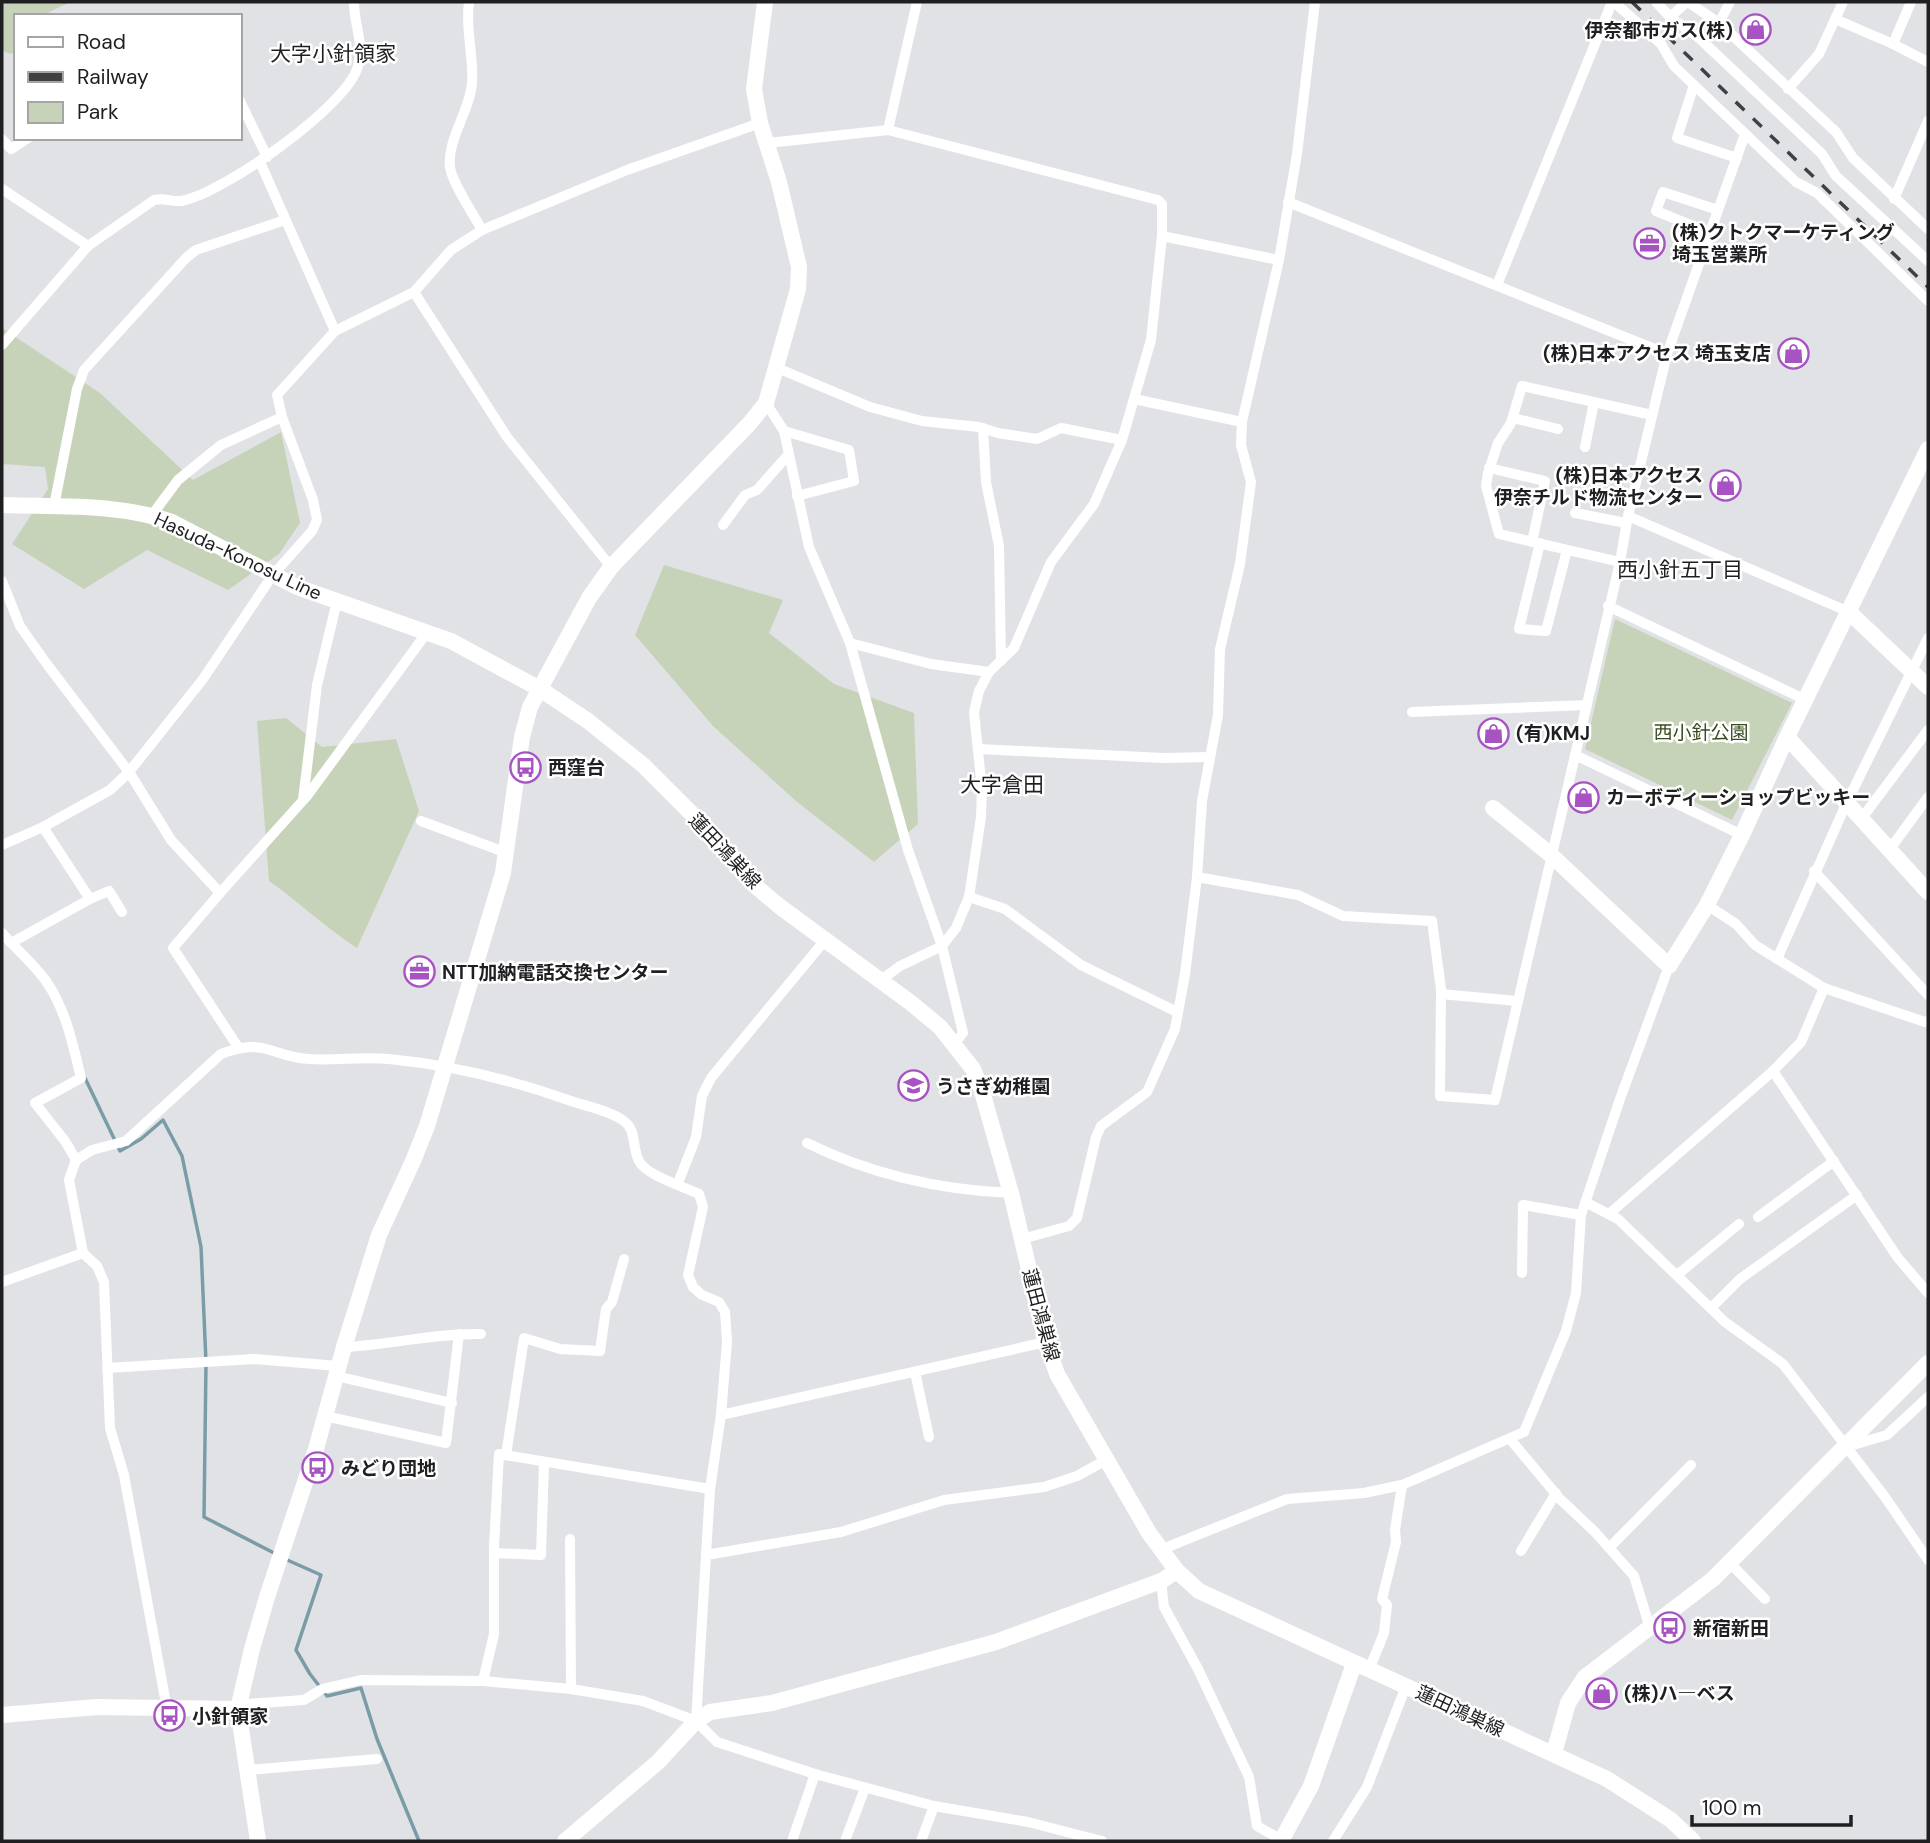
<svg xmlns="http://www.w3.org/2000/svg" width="1930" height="1843" font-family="'DM Sans','Noto Sans JP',sans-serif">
	<rect width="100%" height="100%" fill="#e0e2e6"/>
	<g fill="#c7d3b8">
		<polygon points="2,2 71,2 49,12 48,16 16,16 16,52 11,54 2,51"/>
		<polygon points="2,328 100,393 193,480 281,432 300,523 279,554 228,590 147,550 84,589 12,544 48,489 45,467 2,464"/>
		<polygon points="664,565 783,600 769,633 834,684 914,713 918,824 874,862 796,801 713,726 635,635"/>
		<polygon points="1615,619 1792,703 1732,820 1585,749"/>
		<path d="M 286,718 L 322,747 L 396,739 L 419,811 L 357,948 C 326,928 299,902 269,881 L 257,721 Z"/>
	</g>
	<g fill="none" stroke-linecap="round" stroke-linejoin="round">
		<g stroke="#7a9ca7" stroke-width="3.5">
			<polyline points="85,1078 120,1151 141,1139 163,1120 182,1156 201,1247 206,1362 204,1517 278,1555"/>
			<polyline points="285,1559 321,1575 296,1650 310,1674 327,1696 361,1688 377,1739 419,1841"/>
		</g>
		<g stroke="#fff" stroke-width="10">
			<path d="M 469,2 C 465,30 474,56 472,83 C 470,111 447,139 450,167 C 452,183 474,215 482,230"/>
			<polyline points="1614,2 1661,44 1674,66 1796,182 1817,193 1928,301"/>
			<polyline points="1656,2 1670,17 1698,37 1822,154 1836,176 1928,261"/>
			<polyline points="1688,2 1719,23 1836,132 1853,158 1928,229"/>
			<polyline points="1670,17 1687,2"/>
			<polyline points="1835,19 1893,44 1928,62"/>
			<polyline points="1719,23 1730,2"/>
			<polyline points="1893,44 1911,2"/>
			<polyline points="1694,85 1677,138 1737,158"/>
			<polyline points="1788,89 1819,54 1843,2"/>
			<polyline points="240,101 267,157"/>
			<polyline points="888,130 917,2"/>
			<polyline points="2,139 11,149 28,138"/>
			<polyline points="768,143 888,130 1158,200 1162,204 1162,236 1151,340 1122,440 1094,504 1051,562 1014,648 989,672 979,691 974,712 982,790 981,817 969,897 956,928 942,946 900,966 881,980"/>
			<polyline points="260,162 335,331"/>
			<polyline points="2,189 88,246"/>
			<polyline points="1894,199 1928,121"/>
			<polyline points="1288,202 1667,354"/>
			<polyline points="1710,233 1656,211 1663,192 1718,210"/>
			<polyline points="1162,236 1279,260"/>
			<polyline points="1497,285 1612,2"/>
			<polyline points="414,292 507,437 611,567"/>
			<path d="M 2,345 L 88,246 L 154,200 C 164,197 171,202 181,201 C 222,194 348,106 358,66 C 364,41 354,25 354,2"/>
			<polyline points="775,367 870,407 922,421 979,427 998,433 1037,439 1061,428 1122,440"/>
			<polyline points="1134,399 1242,422"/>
			<polyline points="766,403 784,431 809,547 850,643 908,850 942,946 963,1033 955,1043"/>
			<polyline points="282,417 277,395 335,331 414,292 451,250 482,230 627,170 760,123"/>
			<polyline points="1513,418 1558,429"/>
			<polyline points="983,428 986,482 999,546 1001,661"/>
			<polyline points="784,431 849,450 854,481 797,496"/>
			<polyline points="1585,447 1594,402"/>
			<polyline points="1489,468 1545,481 1532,542"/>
			<polyline points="54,506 77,389 84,370 186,258 196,250 285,220"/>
			<polyline points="1575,513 1626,523"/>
			<polyline points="1628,516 1849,612"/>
			<polyline points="723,525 745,495 757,490 788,455"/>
			<polyline points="1540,543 1519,629 1546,631 1567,550"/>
			<polyline points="1620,562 1499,534 1486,486 1488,473 1498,443 1511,423 1522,386 1652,415"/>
			<polyline points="2,581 20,626 46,663 129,772 171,840 220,893 173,948 238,1047"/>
			<polyline points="1608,606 1806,700"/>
			<polyline points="850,643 931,664 989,672"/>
			<polyline points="1412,712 1587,705"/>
			<polyline points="979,749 1164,758 1209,757"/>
			<polyline points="1575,755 1742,835"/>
			<polyline points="303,800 317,685 337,601"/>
			<polyline points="1862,818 1928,730"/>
			<polyline points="421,821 507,853"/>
			<polyline points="43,827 90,899 109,891 122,912"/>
			<polyline points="2,845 43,827 110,790 129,772 203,679 272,576 312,531 317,520 313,500 282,417 221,445 178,480 152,515"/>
			<polyline points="1890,849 1928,797"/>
			<polyline points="1814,871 1928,995"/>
			<polyline points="1197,877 1298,895 1343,916 1432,921 1441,989 1440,1096 1495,1100 1620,562 1628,516 1667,354 1745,134"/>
			<polyline points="220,893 307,796 428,631"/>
			<polyline points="969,897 1005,909 1081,965 1177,1012"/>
			<polyline points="1707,905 1736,924 1755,945 1824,988 1925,1022 1928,1021"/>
			<path d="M 2,933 C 16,949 34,964 46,981 C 66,1010 73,1045 81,1078 L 35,1103 L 65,1141 L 76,1160"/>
			<polyline points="11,943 90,899"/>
			<polyline points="1777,959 1847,802 1928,638"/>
			<polyline points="1824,988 1801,1042 1773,1071 1898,1258 1928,1293"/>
			<polyline points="1441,994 1517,1001"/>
			<path d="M 807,1143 C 872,1175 939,1190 1011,1193"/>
			<polyline points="678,1183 696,1137 702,1096 711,1078 826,939"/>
			<polyline points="1587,1203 1618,1219 1725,1322 1783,1364 1885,1497 1928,1560"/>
			<polyline points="1609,1214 1773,1071"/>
			<polyline points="1758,1217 1834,1161"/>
			<polyline points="1022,1239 1069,1226 1077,1218 1096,1137 1101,1126 1147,1092 1175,1029 1185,974 1197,877 1202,801 1218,715 1220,649 1240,564 1251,482 1241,445 1242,422 1279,260 1297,154 1315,2"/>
			<polyline points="1522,1273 1523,1205 1581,1215"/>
			<polyline points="1677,1275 1739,1224"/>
			<polyline points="2,1282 83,1253"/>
			<polyline points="1711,1308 1740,1279 1857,1195"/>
			<path d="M 344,1347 C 390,1345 435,1333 481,1334"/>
			<polyline points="107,1368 254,1359 338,1366"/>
			<polyline points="915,1372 929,1437"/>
			<polyline points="336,1376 452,1403"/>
			<polyline points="721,1415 1046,1342"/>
			<polyline points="325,1416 446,1443 459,1334"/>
			<polyline points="1510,1439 1560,1499 1595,1532 1634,1576 1650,1628"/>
			<polyline points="1846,1447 1887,1435 1928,1397"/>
			<polyline points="506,1455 524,1338 560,1349 600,1351 606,1309 612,1302 624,1259"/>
			<polyline points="570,1539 571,1689"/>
			<polyline points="1609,1548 1691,1465"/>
			<polyline points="1160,1550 1287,1499 1364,1493 1402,1485 1524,1432 1566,1331 1576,1293 1581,1215 1620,1099 1669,966"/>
			<polyline points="1521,1551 1556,1493"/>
			<polyline points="494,1553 541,1555 544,1463"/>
			<polyline points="706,1555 841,1532 944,1500 1044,1487 1077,1476 1106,1460"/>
			<polyline points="1730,1563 1765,1599"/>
			<polyline points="1161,1581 1164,1607 1198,1669 1249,1777 1257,1826 1282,1840"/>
			<polyline points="1369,1670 1384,1633 1387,1605 1382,1599 1396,1542 1395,1530 1402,1485"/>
			<polyline points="483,1681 494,1634 494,1547 499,1454 710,1489"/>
			<path d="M 167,1709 L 124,1475 L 110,1428 L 104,1282 L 97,1266 L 83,1253 L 69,1180 L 76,1160 L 92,1150 L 126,1141 L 221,1054 C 265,1037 269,1056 309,1059 C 335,1061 362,1056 389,1059 C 451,1065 512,1080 571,1101 C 586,1106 607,1110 621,1119 C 638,1129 631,1146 639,1161 C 647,1176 683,1186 699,1194 L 703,1207 L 688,1275 L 693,1287 L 702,1295 L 719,1302 L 725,1312 L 727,1342 L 721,1415 L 710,1489 L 696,1721"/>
			<polyline points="238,1709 246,1704 304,1700 322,1689 361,1680 483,1681 571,1689 643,1701 696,1721 717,1742 815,1774 934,1806 1028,1822 1102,1841"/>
			<polyline points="247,1770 377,1759"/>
			<polyline points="792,1841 815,1774"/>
			<polyline points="845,1841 865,1788"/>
			<polyline points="921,1841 934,1806"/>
			<polyline points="1333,1841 1367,1787 1406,1686"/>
		</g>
		<g stroke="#fff" stroke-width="16">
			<path d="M 2,505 C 59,507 117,503 172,522 L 297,587 L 451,641 L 540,689 L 588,721 L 643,765 L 703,825 L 753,884 L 779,906 L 911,1003 L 940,1027 L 973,1069 L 981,1088 L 1012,1197 L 1046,1342 L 1057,1374 L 1149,1533 L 1177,1571 L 1199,1591 L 1607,1779 L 1671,1820 L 1693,1841"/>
			<polyline points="1849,612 1928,687"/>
			<polyline points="1787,737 1928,892"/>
			<polyline points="1493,808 1551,855 1669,966 1707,905 1742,835 1787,737 1928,449"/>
			<polyline points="2,1715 97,1707 238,1709"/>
			<polyline points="1554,1753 1568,1703 1585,1677 1713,1579 1928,1363"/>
			<polyline points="258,1841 238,1709 252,1649 267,1597 316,1449 344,1347 379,1235 413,1161 427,1126 503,873 522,737 530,707 589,598 611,567 750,423 766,403 798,289 799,267 779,182 760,123 754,89 765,2"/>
			<polyline points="565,1841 658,1762 696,1721 710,1712 772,1703 996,1642 1161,1581 1177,1571"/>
			<polyline points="1281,1841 1311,1786 1354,1664"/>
		</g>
		<polyline stroke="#404043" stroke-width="3.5" stroke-dasharray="12 12" stroke-linecap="butt" points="1632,2 1928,287"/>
	</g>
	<defs>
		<symbol id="shop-ring" viewBox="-11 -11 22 22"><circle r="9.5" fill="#fff" stroke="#a753c1" stroke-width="1.5"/><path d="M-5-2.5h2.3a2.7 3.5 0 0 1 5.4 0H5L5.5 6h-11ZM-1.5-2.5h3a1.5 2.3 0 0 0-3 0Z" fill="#a753c1"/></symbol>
		<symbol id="office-ring" viewBox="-11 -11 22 22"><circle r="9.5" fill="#fff" stroke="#a753c1" stroke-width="1.5"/><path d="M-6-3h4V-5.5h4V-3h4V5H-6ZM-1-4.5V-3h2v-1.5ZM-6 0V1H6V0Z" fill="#a753c1"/></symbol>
		<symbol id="bus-ring" viewBox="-11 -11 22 22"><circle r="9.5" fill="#fff" stroke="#a753c1" stroke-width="1.5"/><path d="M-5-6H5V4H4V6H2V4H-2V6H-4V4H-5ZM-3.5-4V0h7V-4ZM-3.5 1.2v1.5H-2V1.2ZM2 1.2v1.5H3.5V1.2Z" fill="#a753c1"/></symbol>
		<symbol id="school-ring" viewBox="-11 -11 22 22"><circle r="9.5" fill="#fff" stroke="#a753c1" stroke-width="1.5"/><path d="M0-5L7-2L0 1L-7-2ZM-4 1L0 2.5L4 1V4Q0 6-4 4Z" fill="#a753c1"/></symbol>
	</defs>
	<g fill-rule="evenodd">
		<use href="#shop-ring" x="1738" y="12" width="35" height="35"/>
		<use href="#office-ring" x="1632" y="226" width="35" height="35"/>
		<use href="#shop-ring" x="1776" y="336" width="35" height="35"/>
		<use href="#shop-ring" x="1708" y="468" width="35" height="35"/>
		<use href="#shop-ring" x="1476" y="716" width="35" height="35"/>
		<use href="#bus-ring" x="508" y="750" width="35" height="35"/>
		<use href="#shop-ring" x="1566" y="780" width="35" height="35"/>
		<use href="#office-ring" x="402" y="954" width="35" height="35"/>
		<use href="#school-ring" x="896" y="1068" width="35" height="35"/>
		<use href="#bus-ring" x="300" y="1450" width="35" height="35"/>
		<use href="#bus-ring" x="1652" y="1610" width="35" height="35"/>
		<use href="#shop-ring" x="1584" y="1676" width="35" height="35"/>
		<use href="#bus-ring" x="152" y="1698" width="35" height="35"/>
	</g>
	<g text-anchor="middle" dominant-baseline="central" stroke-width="5" stroke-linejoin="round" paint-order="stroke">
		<g font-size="19" font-weight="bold" fill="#1f1f21" stroke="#fff" text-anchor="start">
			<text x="1733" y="30" text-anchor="end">伊奈都市ガス(株)</text>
			<text x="1672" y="232">(株)クトクマーケティング<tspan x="1672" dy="22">埼玉営業所</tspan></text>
			<text x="1771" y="353" text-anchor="end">(株)日本アクセス 埼玉支店</text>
			<text x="1703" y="475" text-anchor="end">(株)日本アクセス<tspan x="1703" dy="22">伊奈チルド物流センター</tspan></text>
			<text x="1516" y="733">(有)KMJ</text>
			<text x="548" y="767">西窪台</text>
			<text x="1606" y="797">カーボディーショップビッキー</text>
			<text x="442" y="972">NTT加納電話交換センター</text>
			<text x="936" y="1086">うさぎ幼稚園</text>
			<text x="341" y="1468">みどり団地</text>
			<text x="1693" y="1628">新宿新田</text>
			<text x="1624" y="1693">(株)ハ―ベス</text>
			<text x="192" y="1716">小針領家</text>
		</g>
		<g font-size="19" fill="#1f1f21" stroke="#fff">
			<text transform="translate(238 556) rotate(25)">Hasuda-Konosu Line</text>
			<text transform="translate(725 851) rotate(47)">蓮田鴻巣線</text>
			<text transform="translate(1041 1315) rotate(75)">蓮田鴻巣線</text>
			<text transform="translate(1460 1711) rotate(25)">蓮田鴻巣線</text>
		</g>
		<g font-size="19" fill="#3a4c1f" stroke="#fff">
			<text x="1701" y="732">西小針公園</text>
		</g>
		<g font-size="21" fill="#1f1f21" stroke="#fff">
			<text x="333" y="54">大字小針領家</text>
			<text x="1680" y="570">西小針五丁目</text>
			<text x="1002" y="785">大字倉田</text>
		</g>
	</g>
	<rect width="1930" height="1843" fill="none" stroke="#1f1f21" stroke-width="7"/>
	<rect x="14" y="14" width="228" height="126" fill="#ffffff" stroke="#a5a5a6" stroke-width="2"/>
	<rect x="28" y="37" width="35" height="10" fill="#ffffff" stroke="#a5a5a6" stroke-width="2"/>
	<text x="77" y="49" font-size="21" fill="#1f1f21">Road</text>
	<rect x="28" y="72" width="35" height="10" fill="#404043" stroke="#a5a5a6" stroke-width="2"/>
	<text x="77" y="84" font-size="21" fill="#1f1f21">Railway</text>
	<rect x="28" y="102" width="35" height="21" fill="#c7d3b8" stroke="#a5a5a6" stroke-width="2"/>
	<text x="77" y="119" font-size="21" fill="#1f1f21">Park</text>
	<path d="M1692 1815v10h159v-10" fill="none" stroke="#1f1f21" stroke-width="3.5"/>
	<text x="1702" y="1815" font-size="21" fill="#1f1f21" stroke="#ffffff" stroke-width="5" paint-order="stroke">100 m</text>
</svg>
